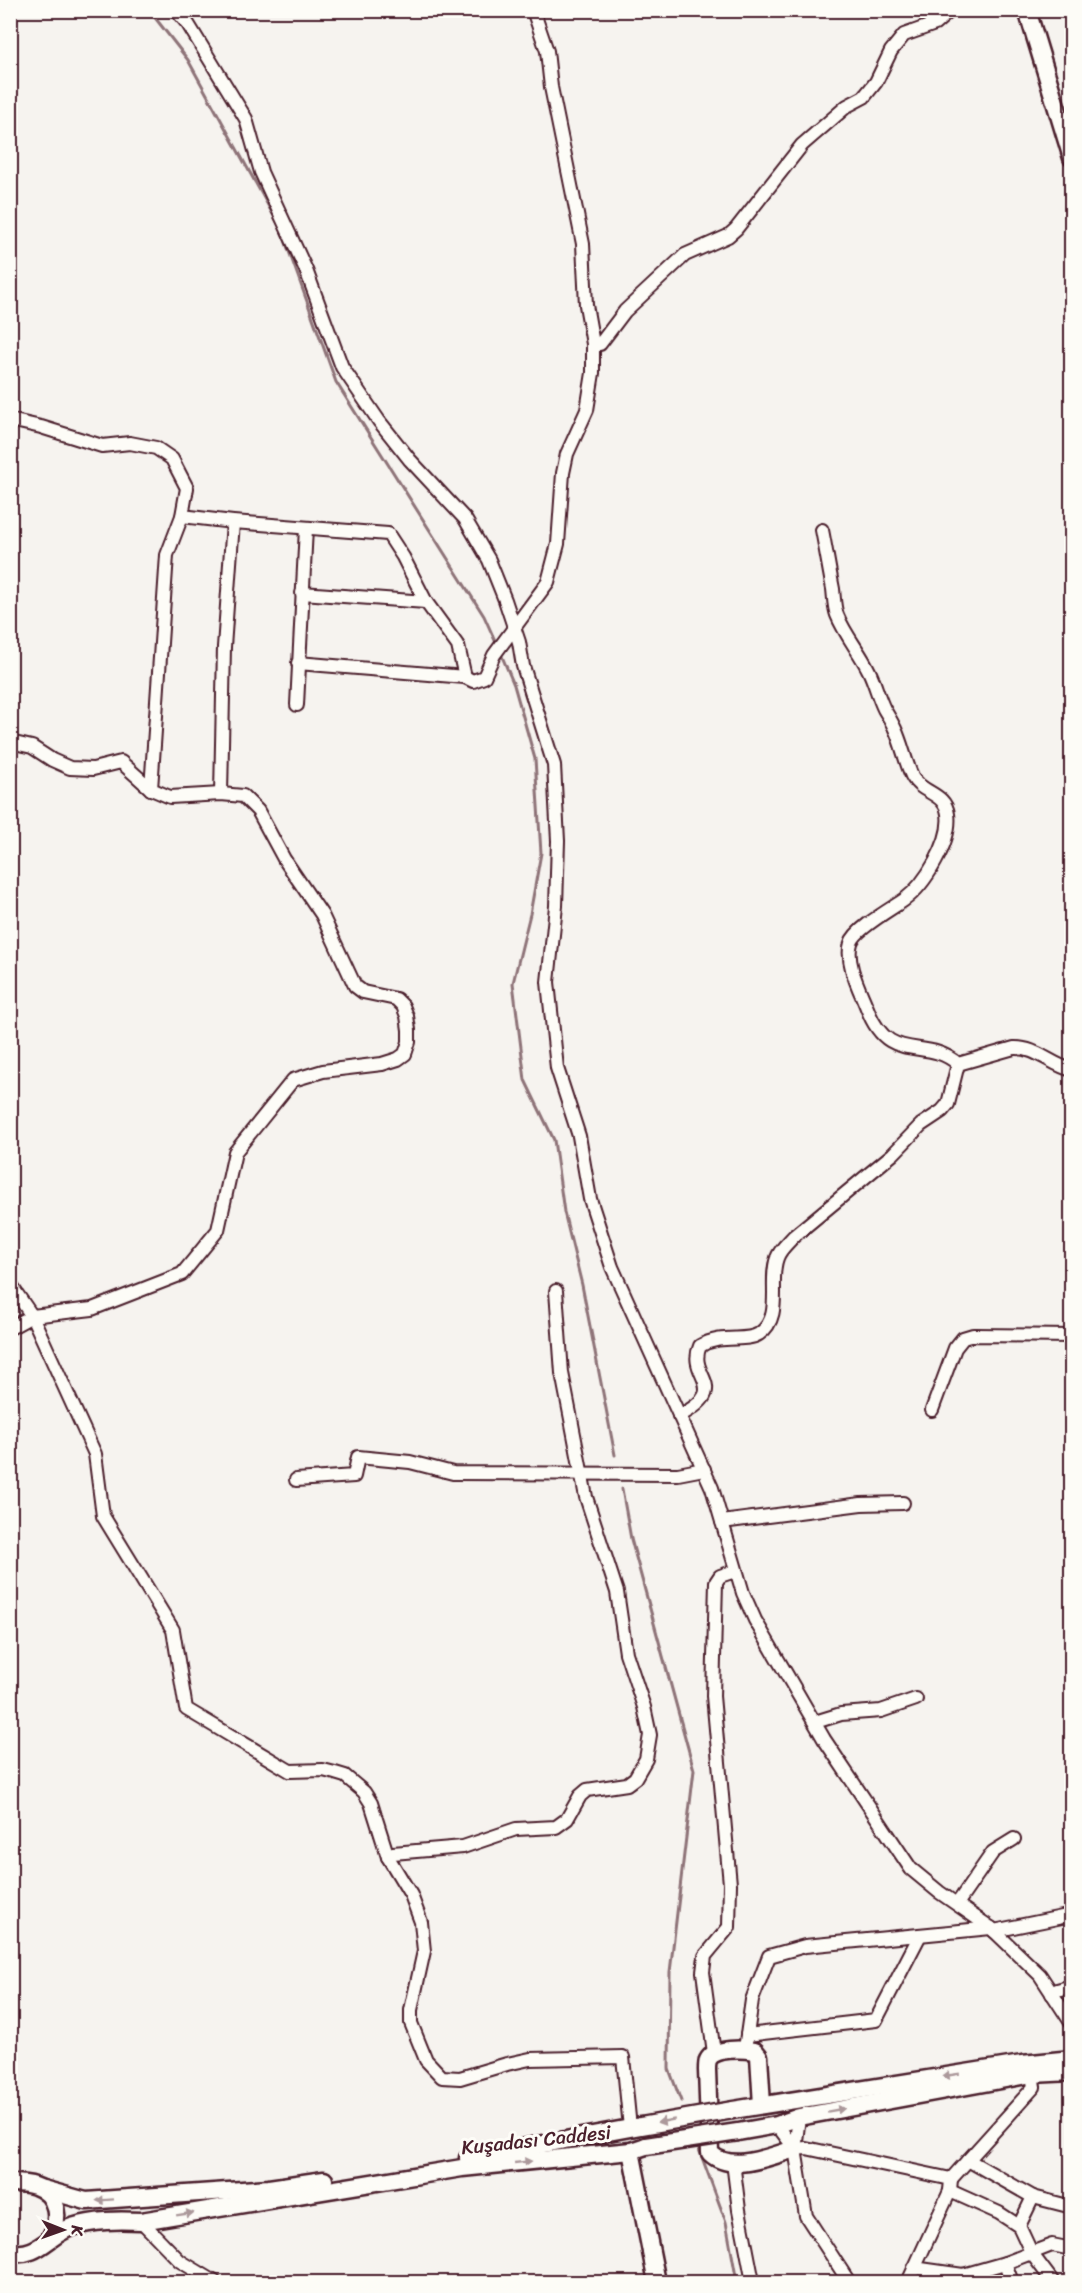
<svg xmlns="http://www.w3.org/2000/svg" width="1082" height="2293" font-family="Sriracha,sans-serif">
	<rect width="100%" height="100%" fill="#f6f3ef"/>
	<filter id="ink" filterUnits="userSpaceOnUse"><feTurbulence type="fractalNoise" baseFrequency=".0167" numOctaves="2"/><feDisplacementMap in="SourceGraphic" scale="12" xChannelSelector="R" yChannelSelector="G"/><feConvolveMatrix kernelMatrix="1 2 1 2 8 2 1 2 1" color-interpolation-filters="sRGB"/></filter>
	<g filter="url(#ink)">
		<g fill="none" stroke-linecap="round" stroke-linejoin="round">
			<g stroke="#8e7378" stroke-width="3">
				<polyline points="149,10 188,60 281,229 336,382 484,616 497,645"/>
				<polyline points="501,654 514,685 535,759 541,853 530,914 513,983 525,1080 554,1140 564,1212 582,1285 615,1455"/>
				<polyline points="622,1489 631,1539 694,1770 670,1972 669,2069 681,2101"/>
				<polyline points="697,2144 726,2222 737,2282"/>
			</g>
			<defs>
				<g id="minor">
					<polyline points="176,10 188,24 246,119 261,172 306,270 342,367 379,421 410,460 465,519 489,560 505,600 519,642 523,666 554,765 558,841 556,906 548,982 557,1068 579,1136 590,1199 612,1267 712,1488 743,1593 755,1620 824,1739 911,1869 939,1892 991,1928 1040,1975 1072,2024"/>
					<polyline points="593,344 600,344 625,311 685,255 728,236 736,229 802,145 847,106 864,97 876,82 891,51 904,35 935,24 951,10"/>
					<polyline points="10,420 41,427 102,446 130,443 156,448 172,459 187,488 182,516 167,555 151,789 170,797 221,794 243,796 258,811 284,859 322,915 355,986 363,992 396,999 403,1006 407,1016 409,1030 409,1042 405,1054 398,1059 382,1064 323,1071 293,1080 235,1152 218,1230 182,1274 92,1309 32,1316 10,1328"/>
					<polyline points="182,516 233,522 388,534 403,557 426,602 458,646 465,677"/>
					<path d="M 822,530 C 826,550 829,569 833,589 C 834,597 834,607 837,615 C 845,635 860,652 869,671 C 875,683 878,697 884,709 C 888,716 892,722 895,729 C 902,744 905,761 912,776 C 921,794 945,792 948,814 C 952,841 925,885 904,900 C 891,909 855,929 851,943 C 845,963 860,990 867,1008 C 889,1067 925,1035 958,1064 L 1014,1048 C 1036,1047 1051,1065 1072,1070"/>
					<polyline points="302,593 426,602"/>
					<polyline points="298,663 465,677 473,681 484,677 494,655 548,582 558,544 563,473 567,454 587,410 593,373 593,344 586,305 583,244 551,87 547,51 533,10"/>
					<polyline points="297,705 306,528"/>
					<polyline points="10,742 32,747 52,760 70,768 93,769 121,762 151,789"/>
					<polyline points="221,794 224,647 233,522"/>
					<polyline points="10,1284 32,1316 95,1454 103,1516 173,1630 186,1709 290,1771 323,1770 335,1773 345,1776 364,1792 371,1803 388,1857 411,1895 421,1922 424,1951 411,2010 411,2023 426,2060 442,2077 460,2078 507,2064 530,2059 623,2057 630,2128"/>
					<polyline points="932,1410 955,1348 963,1338 973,1335 1072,1336"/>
					<path d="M 679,1416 C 734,1387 686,1377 700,1346 C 722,1333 745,1343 759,1334 C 784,1317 768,1281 777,1258 C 780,1249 788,1243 794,1236 L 893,1154 L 921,1125 L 942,1111 L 948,1104 L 958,1064"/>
					<polyline points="296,1480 354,1476 358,1457 410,1462 453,1473 678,1474 704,1469"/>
					<polyline points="722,1522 861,1504 903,1503"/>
					<polyline points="815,1722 841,1714 881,1711 916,1699"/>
					<polyline points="388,1857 393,1853 463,1847 516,1829 556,1827 567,1819 580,1796 587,1790 627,1784 635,1778 646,1759 650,1735 644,1707 626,1653 617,1592 586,1497 571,1419 562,1373 556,1291"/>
					<polyline points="957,1904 993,1852 1014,1839"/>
					<polyline points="994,1931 1072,1915"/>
					<polyline points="1052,1994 1057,1990 1072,1986"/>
					<polyline points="747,2035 876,2020 920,1935"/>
					<polyline points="745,2049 752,2000 769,1956 805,1946 991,1928"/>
					<polyline points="714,2053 703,1972 705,1956 729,1927 730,1884 713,1696 716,1582 720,1576 735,1571"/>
					<polyline points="799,2117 795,2149 806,2216 849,2282"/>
					<polyline points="777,2125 795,2149"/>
					<polyline points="795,2149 806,2148 951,2179 950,2191 908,2282"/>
					<polyline points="968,2160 1033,2197"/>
					<polyline points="733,2162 739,2210 753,2282"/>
					<polyline points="951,2179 1034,2087 1032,2074"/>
					<polyline points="950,2191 999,2213 1019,2226 1032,2254 1053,2282"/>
					<polyline points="141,2221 180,2261 215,2282"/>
					<polyline points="1019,2226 1033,2197 1072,2207"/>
					<polyline points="1005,2263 1012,2282"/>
					<polyline points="914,2268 963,2275 1005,2263 1052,2245 1072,2249"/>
				</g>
				<g id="major">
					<polyline points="1027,10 1072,158"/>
					<path d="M 762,2105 L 759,2056 L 755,2051 C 744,2049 714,2047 708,2060 C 707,2063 707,2066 707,2070 L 710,2153 C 732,2174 770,2156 795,2149"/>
					<polyline points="733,2110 1022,2064 1072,2059"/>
					<polyline points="738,2132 777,2125 799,2117 1032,2074 1072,2072"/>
					<polyline points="631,2151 657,2282"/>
					<polyline points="468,2158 641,2126"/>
					<path d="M 10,2183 C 19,2183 27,2183 35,2186 C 58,2194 61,2219 50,2238"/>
					<polyline points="43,2189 86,2201 269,2188 324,2180"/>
					<path d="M 10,2252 C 37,2259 49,2234 72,2227 C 95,2220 117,2220 141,2221 L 462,2168 L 631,2151 L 646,2146"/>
				</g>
			</defs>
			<use href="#minor" stroke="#4a1f2b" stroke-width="16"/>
			<use href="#major" stroke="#4a1f2b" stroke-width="21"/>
			<use href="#minor" stroke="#fdfcf7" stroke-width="12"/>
			<use href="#major" stroke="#fdfcf7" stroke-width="16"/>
			<defs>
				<g id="major-bridge">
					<polyline points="641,2126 733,2110"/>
					<polyline points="646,2146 738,2132"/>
				</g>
			</defs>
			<use href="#major-bridge" stroke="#4a1f2b" stroke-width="21" stroke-linecap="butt"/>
			<use href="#major-bridge" stroke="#fdfcf7" stroke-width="16"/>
		</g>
		<defs><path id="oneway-solid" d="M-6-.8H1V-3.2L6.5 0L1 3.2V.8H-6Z" transform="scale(1.5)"/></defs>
		<g fill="#ac999b">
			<use href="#oneway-solid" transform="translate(951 2075) rotate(171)"/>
			<use href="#oneway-solid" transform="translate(836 2110) rotate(-10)"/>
			<use href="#oneway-solid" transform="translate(666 2121) rotate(170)"/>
			<use href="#oneway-solid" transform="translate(523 2162) rotate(-6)"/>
			<use href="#oneway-solid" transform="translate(105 2200) rotate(176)"/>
			<use href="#oneway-solid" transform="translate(185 2214) rotate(-9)"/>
		</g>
	</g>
	<g text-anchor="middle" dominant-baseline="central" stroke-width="6" stroke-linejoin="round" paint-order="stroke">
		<g font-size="20" fill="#4a1f2b" stroke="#fdfcf7">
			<text transform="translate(536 2140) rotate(-6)">Kuşadası Caddesi</text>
		</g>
	</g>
	<rect width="1082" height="2293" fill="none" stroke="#fdfcf7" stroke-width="36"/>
	<rect x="18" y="18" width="1046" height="2257" fill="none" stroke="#4a1f2b" stroke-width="2" filter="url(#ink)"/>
	<g transform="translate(63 2230) rotate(91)" stroke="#fdfcf7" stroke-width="4.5" paint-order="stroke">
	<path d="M0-4.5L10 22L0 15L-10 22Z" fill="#4a1f2b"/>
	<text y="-9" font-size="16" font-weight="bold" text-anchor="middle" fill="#4a1f2b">K</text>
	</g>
</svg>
